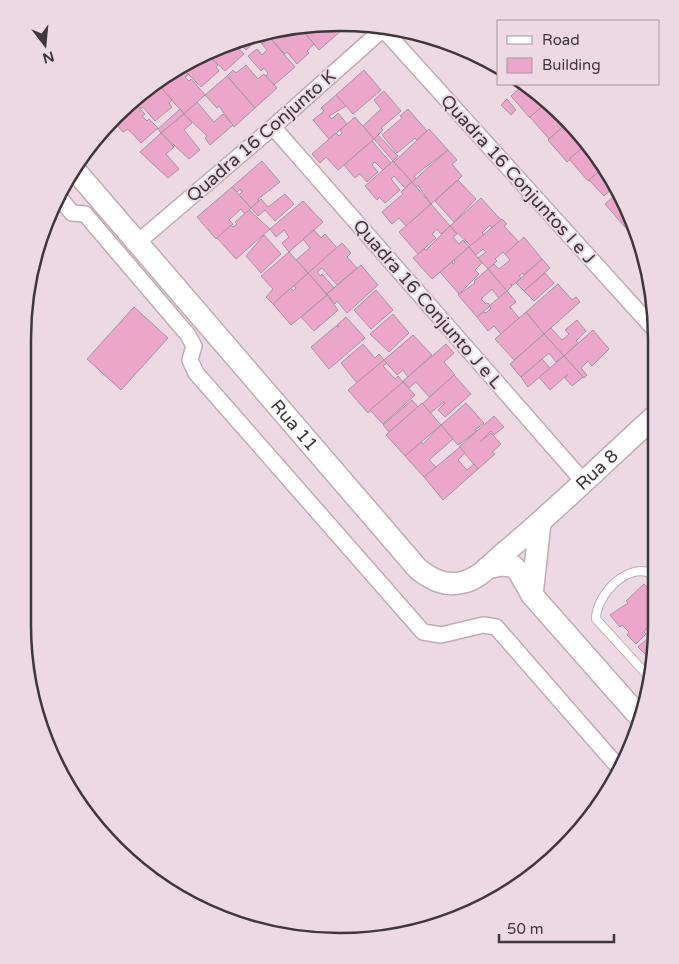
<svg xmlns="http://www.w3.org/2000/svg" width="679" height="964" font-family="'Varela Round',sans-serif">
	<rect width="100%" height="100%" fill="#edd9e3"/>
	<g fill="#eca6ca" stroke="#a8959f">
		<polygon points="338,26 342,30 319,50 303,31"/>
		<polygon points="303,31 314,44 307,51 309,53 297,64 287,52 285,54 270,38 274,35 297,32 299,34"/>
		<polygon points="268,35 270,38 262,44 258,39 246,50 237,39"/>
		<polygon points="270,38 295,67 274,85 266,76 268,73 264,68 261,71 248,56 257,49 262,55 267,50 262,44"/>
		<polygon points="233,42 244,54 225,71 209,56"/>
		<polygon points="209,56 218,65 216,67 219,71 201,87 184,70"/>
		<polygon points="246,65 258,79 264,74 277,88 255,108 227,76 233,70 236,73"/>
		<polygon points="184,70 188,75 185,77 189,81 191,79 205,95 184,114 159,86"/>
		<polygon points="364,70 381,90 353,114 336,95"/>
		<polygon points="227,76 255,108 234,127 219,106 217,108 205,95"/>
		<polygon points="159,85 172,100 169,103 172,107 155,121 143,107 140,109 136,104"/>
		<polygon points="521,87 544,105 530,118 511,96"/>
		<polygon points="384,91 401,111 381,128 383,130 374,139 363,126 381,109 374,100"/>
		<polygon points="336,95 346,106 329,116 332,119 338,113 347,124 329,139 313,120 324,111 321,108"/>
		<polygon points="507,99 516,110 511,115 501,105"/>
		<polygon points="197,102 214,122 223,114 233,125 210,145 205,138 207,136 184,114"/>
		<polygon points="136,104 145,114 142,116 147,121 149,119 158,128 141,143 128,129 123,132 115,123"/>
		<polygon points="544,105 568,123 549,139 530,117"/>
		<polygon points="180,109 184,114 161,133 158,129"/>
		<polygon points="408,109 427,131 417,140 415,138 397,153 382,135 402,118 400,116"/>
		<polygon points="184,114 192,123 184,130 200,150 189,159 161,133"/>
		<polygon points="355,117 374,139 338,170 326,157 320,163 312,154 336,133 339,136 342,133 340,130"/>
		<polygon points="566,124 578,130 587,144 567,162 548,140"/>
		<polygon points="429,129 448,150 414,176 416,178 412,182 394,162"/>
		<polygon points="161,133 174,147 166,154 179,169 168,178 140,152"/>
		<polygon points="378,135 398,156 393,161 374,139"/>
		<polygon points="372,141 391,163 383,170 375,162 372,165 378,172 367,182 360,174 355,178 344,165"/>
		<polygon points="587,144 603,168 588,181 569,159"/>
		<polygon points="448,150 457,160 452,164 462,176 431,204 418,185 416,187 412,182"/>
		<polygon points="262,161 280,182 258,199 259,201 251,208 239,195 242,192 240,189 237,192 232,187"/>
		<polygon points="393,161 412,182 405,188 394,176 391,179 400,190 385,203 379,197 377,200 365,186"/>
		<polygon points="603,168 613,183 609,186 612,189 604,196 589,180"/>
		<polygon points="458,180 476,199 454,222 435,201"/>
		<polygon points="412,182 431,204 406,226 399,218 392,224 382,212 403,194 401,192"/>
		<polygon points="232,187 251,208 245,214 241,209 229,220 233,224 216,239 197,217"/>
		<polygon points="285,194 294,204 275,221 265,210 258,216 251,208 261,199 268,207"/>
		<polygon points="615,195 618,197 621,195 624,200 630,220 624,226 605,204"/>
		<polygon points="481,198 501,220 492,228 490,225 482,233 484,235 471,246 450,226"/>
		<polygon points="303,201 323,222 289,252 282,243 289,237 284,230 276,237 270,229"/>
		<polygon points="431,204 450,226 441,234 437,229 432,234 436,238 418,254 399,232"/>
		<polygon points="249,210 270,229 236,259 217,238 231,225 233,227 237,224 235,222"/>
		<polygon points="502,219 507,224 504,226 519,242 505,254 503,252 495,259 497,261 488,269 478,258 486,252 483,249 476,255 469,247"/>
		<polygon points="630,220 636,240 624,226"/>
		<polygon points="450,226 457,234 453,237 459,244 463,240 469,247 432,279 413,258 424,249 426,250"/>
		<polygon points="314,230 321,238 325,234 337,248 308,273 296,260 310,248 303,239"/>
		<polygon points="264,235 281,254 261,273 246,256"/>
		<polygon points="524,237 542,259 524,275 523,273 519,276 521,278 513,285 510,284 512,286 507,291 488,269 494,264 499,269 510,260 505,254"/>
		<polygon points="342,243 351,253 347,257 357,268 337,285 322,268 317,272 320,276 322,274 334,288 327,294 308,273"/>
		<polygon points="469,247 482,263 475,270 479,274 459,294 440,272 452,262 453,264 455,262 454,260"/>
		<polygon points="289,252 308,273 273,304 266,297 273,289 261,276"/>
		<polygon points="542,259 550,268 524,291 516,283"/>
		<polygon points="361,265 378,285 347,313 337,301 335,304 327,294"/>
		<polygon points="488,269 507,291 499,298 492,289 481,299 486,304 488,303 490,306 477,317 458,295 475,283 474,281"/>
		<polygon points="308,273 327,295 291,325 273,304 291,288 293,291 296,288 294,286"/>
		<polygon points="545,273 554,283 534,301 524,291"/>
		<polygon points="558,284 572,300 576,297 580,302 544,334 526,312"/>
		<polygon points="376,290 393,310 371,329 354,310"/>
		<polygon points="507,291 516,302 510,307 519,318 501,334 494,326 488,331 477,317 483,312 486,313 491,308 489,306"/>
		<polygon points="327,295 338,310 314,331 301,317"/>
		<polygon points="134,307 168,338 121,390 87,359"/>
		<polygon points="526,312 544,334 514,360 495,339"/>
		<polygon points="393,314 409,333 389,352 370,334"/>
		<polygon points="346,317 365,338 329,369 311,347 336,326 339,327 337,325"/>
		<polygon points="577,320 586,331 576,341 578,343 564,356 544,334 551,328 562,340 569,334 565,330"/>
		<polygon points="593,330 609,349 592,366 588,361 581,368 587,375 584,378 564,356"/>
		<polygon points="544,334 564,356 556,362 549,353 521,377 510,364"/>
		<polygon points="413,335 432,355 408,377 403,370 397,375 384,360"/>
		<polygon points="363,344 375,358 379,354 384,360 357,383 341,363"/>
		<polygon points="446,344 454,353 444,362 455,375 429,397 416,382 409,388 403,381"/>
		<polygon points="564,356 583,377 572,386 565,378 568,374 550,390 539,377"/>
		<polygon points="542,359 550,368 528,387 521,377"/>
		<polygon points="384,360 387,363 383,366 395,379 398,376 403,382 368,413 348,390"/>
		<polygon points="454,375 471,394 445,417 438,410 445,403 444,402 430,413 422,404"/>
		<polygon points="403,382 415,395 383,424 370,410"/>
		<polygon points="412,400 418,407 389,432 383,425"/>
		<polygon points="422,403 441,425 405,456 386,435"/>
		<polygon points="466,403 484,423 475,430 477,431 458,445 441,425"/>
		<polygon points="494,416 504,427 494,435 491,431 480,442 491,433 501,444 492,452 495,454 478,469 459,447"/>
		<polygon points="441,425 453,439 429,460 436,467 424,477 405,456 421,442 423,444"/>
		<polygon points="460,447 465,453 458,460 467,470 474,464 478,469 443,500 424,477"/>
		<polygon points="644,584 656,597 654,601 656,603 656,622 646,629 644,632 646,634 636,644 627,635 629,632 622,625 620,627 610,615 628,603 626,601"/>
		<polygon points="656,636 656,645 652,658 649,654 647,656 638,647 649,637 650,639"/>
	</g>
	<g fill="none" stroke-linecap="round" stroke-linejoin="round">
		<defs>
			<path id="lane" d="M 648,676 L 596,619 C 596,594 631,558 655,576"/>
			<g id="street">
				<polyline points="383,29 654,329"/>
				<polyline points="273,127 583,481"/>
				<polyline points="59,197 72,213 85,214 188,335 194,346 190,360 196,373 423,632 441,635 483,625 496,627 620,769"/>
				<polyline points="138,242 273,127 383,29"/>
			</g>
			<g id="secondary">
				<path id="s1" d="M 74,169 L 418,569 C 432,580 446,587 464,582 C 480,578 491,564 504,553 C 556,510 604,462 654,417"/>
				<polyline points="487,568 501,565 513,566 519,572 532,595 637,714"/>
				<polyline points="532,595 540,523"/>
			</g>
		</defs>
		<use href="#lane" stroke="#bfacb5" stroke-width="10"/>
		<use href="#street" stroke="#bfacb5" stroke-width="18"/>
		<use href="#secondary" stroke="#bfacb5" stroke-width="24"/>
		<use href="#lane" stroke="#fff" stroke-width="8"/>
		<use href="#street" stroke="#fff" stroke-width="15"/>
		<use href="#secondary" stroke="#fff" stroke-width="21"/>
	</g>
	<g text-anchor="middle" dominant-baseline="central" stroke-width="4" stroke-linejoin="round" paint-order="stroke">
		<g font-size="18" fill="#3f373a" stroke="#edd9e3">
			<text transform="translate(261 136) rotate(-41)">Quadra 16 Conjunto K</text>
			<text transform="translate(518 179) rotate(48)">Quadra 16 Conjuntos I e J</text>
			<text transform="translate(428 304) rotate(49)">Quadra 16 Conjunto J e L</text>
			<text stroke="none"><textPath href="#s1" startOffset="338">Rua 11</textPath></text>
			<text stroke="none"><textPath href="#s1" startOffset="752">Rua 8</textPath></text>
		</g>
	</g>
	<path d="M0 0H679V964H0ZM339 31H340A308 308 0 0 1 648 339V625A308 308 0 0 1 340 933H339A308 308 0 0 1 31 625V339A308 308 0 0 1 339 31Z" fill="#edd9e3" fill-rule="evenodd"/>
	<path fill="none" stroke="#3f373a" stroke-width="2.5" d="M339 31H340A308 308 0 0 1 648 339V625A308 308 0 0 1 340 933H339A308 308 0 0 1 31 625V339A308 308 0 0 1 339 31Z"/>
	<rect x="497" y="20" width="162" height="65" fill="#edd9e3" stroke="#a7989f"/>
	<rect x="507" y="36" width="25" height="8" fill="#ffffff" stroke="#a7989f"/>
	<text x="542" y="45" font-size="15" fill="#3f373a">Road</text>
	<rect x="507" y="58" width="25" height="15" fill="#eca6ca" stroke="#a7989f"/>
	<text x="542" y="70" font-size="15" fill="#3f373a">Building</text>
	<g transform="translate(45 45) rotate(164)" stroke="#edd9e3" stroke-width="4" paint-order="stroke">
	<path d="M0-4L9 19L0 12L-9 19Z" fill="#3f373a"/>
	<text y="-8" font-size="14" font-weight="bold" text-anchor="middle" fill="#3f373a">N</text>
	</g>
	<path d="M499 934v8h115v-8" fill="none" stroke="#3f373a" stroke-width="2.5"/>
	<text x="507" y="934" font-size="15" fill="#3f373a" stroke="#edd9e3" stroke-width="4" paint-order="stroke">50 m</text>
</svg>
